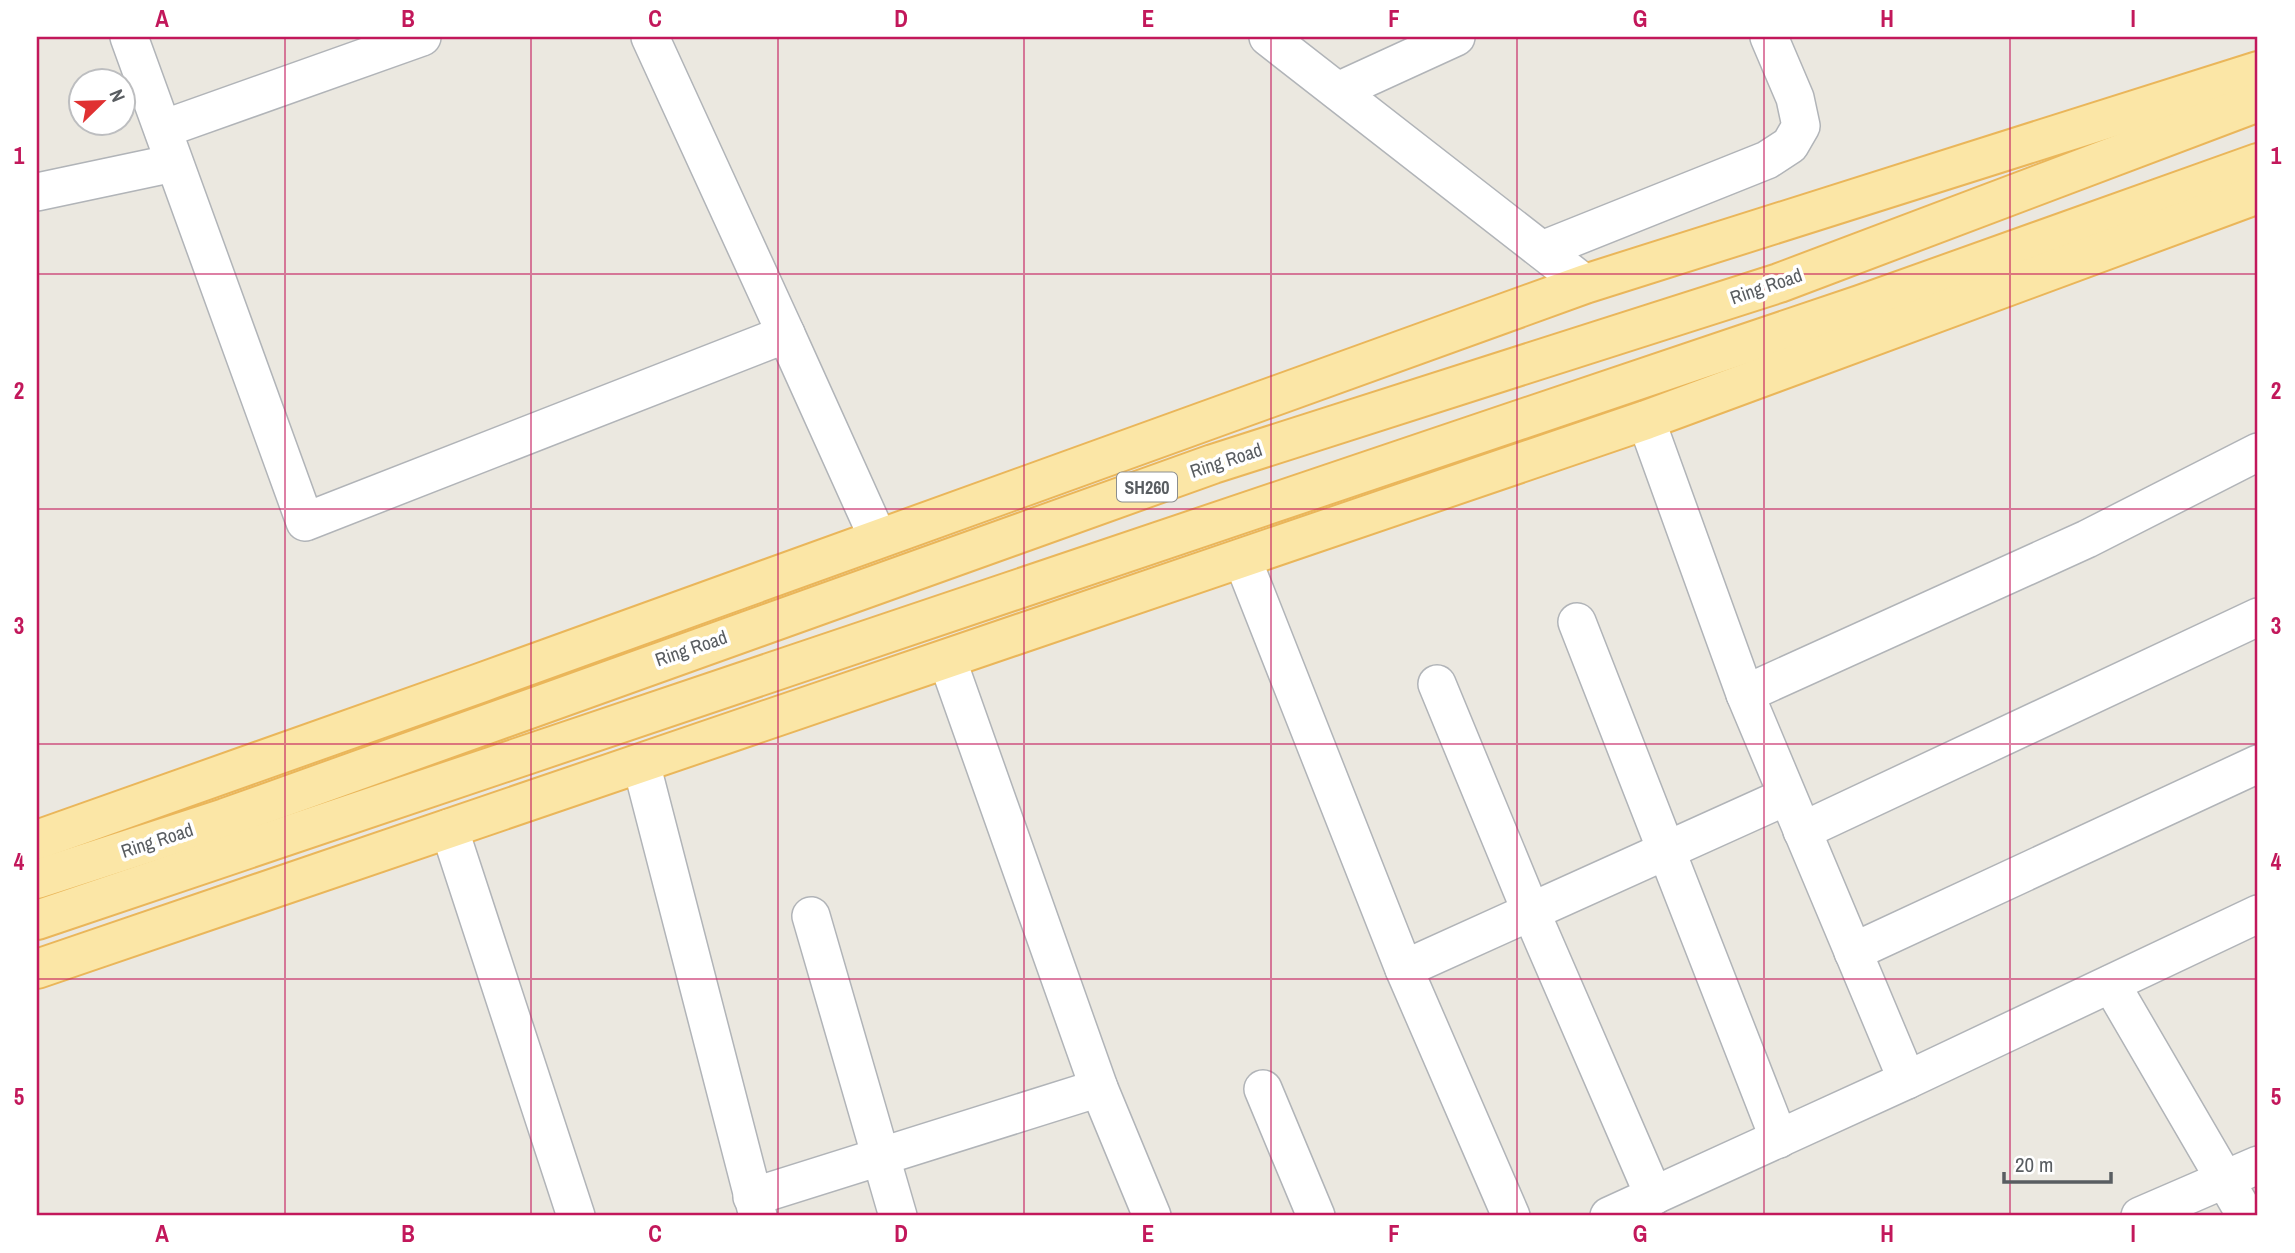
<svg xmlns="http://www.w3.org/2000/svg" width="2295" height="1253" font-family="'Archivo Narrow',sans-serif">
	<rect width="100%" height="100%" fill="#ebe8e0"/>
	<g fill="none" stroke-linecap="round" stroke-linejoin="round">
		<defs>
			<g id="street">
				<polyline points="129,37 305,522 786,334 878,538"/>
				<polyline points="650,37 786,334"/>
				<polyline points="1268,37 1585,284"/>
				<polyline points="1338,91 1456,37"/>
				<polyline points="163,129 422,37"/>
				<polyline points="37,192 174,163"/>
				<polyline points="1542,250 1767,160 1790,145 1801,126 1795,98 1769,37"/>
				<polyline points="1646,420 1745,694 1907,1080 2258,914"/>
				<polyline points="1242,558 1404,969"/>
				<polyline points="1577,622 1779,1139"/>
				<polyline points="947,659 1099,1088 1152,1216"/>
				<polyline points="1437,684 1531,912 1654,1196"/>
				<polyline points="1745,694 2087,539 2258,452"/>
				<polyline points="641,763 758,1216"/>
				<polyline points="449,828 576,1216"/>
				<polyline points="1802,831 2258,617"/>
				<polyline points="811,916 898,1216"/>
				<polyline points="1853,952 2258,764"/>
				<polyline points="2111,984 2246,1216"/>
				<polyline points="1263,1089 1316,1216"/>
				<polyline points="752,1197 1099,1088"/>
				<polyline points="1511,1216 1404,969 1787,796"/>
				<polyline points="1609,1216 1907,1080"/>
				<polyline points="2140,1216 2258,1165"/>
			</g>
			<g id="primary">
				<polyline points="37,840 480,683 1585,284 2258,71"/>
				<polyline points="37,879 225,818 1213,464 1779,283 2258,102"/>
				<polyline points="37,920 1860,305 2258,163"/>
				<polyline points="37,969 1646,420 2258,194"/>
			</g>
		</defs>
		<use href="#street" stroke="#b1b4b8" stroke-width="40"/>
		<use href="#primary" stroke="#eab65a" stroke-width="42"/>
		<use href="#street" stroke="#fff" stroke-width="37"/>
		<use href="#primary" stroke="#fbe6a6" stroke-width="38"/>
	</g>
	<path fill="none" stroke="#c2185b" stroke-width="2" stroke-opacity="0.55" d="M 285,37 L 285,1216M 531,37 L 531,1216M 778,37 L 778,1216M 1024,37 L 1024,1216M 1271,37 L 1271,1216M 1517,37 L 1517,1216M 1764,37 L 1764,1216M 2010,37 L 2010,1216M 37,274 L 2258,274M 37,509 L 2258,509M 37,744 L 2258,744M 37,979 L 2258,979"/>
	<g text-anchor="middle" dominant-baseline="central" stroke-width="7" stroke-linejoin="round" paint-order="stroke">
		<rect fill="#fff" stroke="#8b8e90" stroke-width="2" x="1117" y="472.5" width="60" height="29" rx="5"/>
		<g font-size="18" font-weight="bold" fill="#595d61">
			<text x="1147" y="487">SH260</text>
		</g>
		<g font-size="19" fill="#595d61" stroke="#fff">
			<text transform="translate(1766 286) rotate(-19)">Ring Road</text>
			<text transform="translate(1226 460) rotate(-18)">Ring Road</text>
			<text transform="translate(691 648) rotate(-19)">Ring Road</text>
			<text transform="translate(157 840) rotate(-18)">Ring Road</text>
		</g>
	</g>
	<rect width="2295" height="1253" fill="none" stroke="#ffffff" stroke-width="77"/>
	<g transform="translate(102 102) rotate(67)"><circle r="33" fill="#ffffff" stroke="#bdbec0" stroke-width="2"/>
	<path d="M0-5L12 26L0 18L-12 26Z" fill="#e03132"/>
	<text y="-10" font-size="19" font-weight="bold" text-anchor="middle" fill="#595d61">N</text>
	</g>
	<path d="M2004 1172v10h107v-10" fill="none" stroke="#595d61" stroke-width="3.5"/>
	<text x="2015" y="1172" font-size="21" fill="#595d61" stroke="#ffffff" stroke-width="5" paint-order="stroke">20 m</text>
	<rect x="38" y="38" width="2218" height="1176" fill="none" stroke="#c2185b" stroke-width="2.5"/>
	<g font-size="23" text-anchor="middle" font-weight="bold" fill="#c2185b">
		<text x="162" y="27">A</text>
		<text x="408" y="27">B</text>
		<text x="655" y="27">C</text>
		<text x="901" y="27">D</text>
		<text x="1148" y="27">E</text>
		<text x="1394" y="27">F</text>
		<text x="1640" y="27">G</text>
		<text x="1887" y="27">H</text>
		<text x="2133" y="27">I</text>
		<text x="19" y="164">1</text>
		<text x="2276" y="164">1</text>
		<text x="19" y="399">2</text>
		<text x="2276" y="399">2</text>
		<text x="19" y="634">3</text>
		<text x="2276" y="634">3</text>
		<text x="19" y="870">4</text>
		<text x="2276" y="870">4</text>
		<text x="19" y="1105">5</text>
		<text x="2276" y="1105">5</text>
		<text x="162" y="1242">A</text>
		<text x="408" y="1242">B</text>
		<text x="655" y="1242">C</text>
		<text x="901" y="1242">D</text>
		<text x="1148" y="1242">E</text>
		<text x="1394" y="1242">F</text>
		<text x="1640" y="1242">G</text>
		<text x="1887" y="1242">H</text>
		<text x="2133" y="1242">I</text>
	</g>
</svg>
